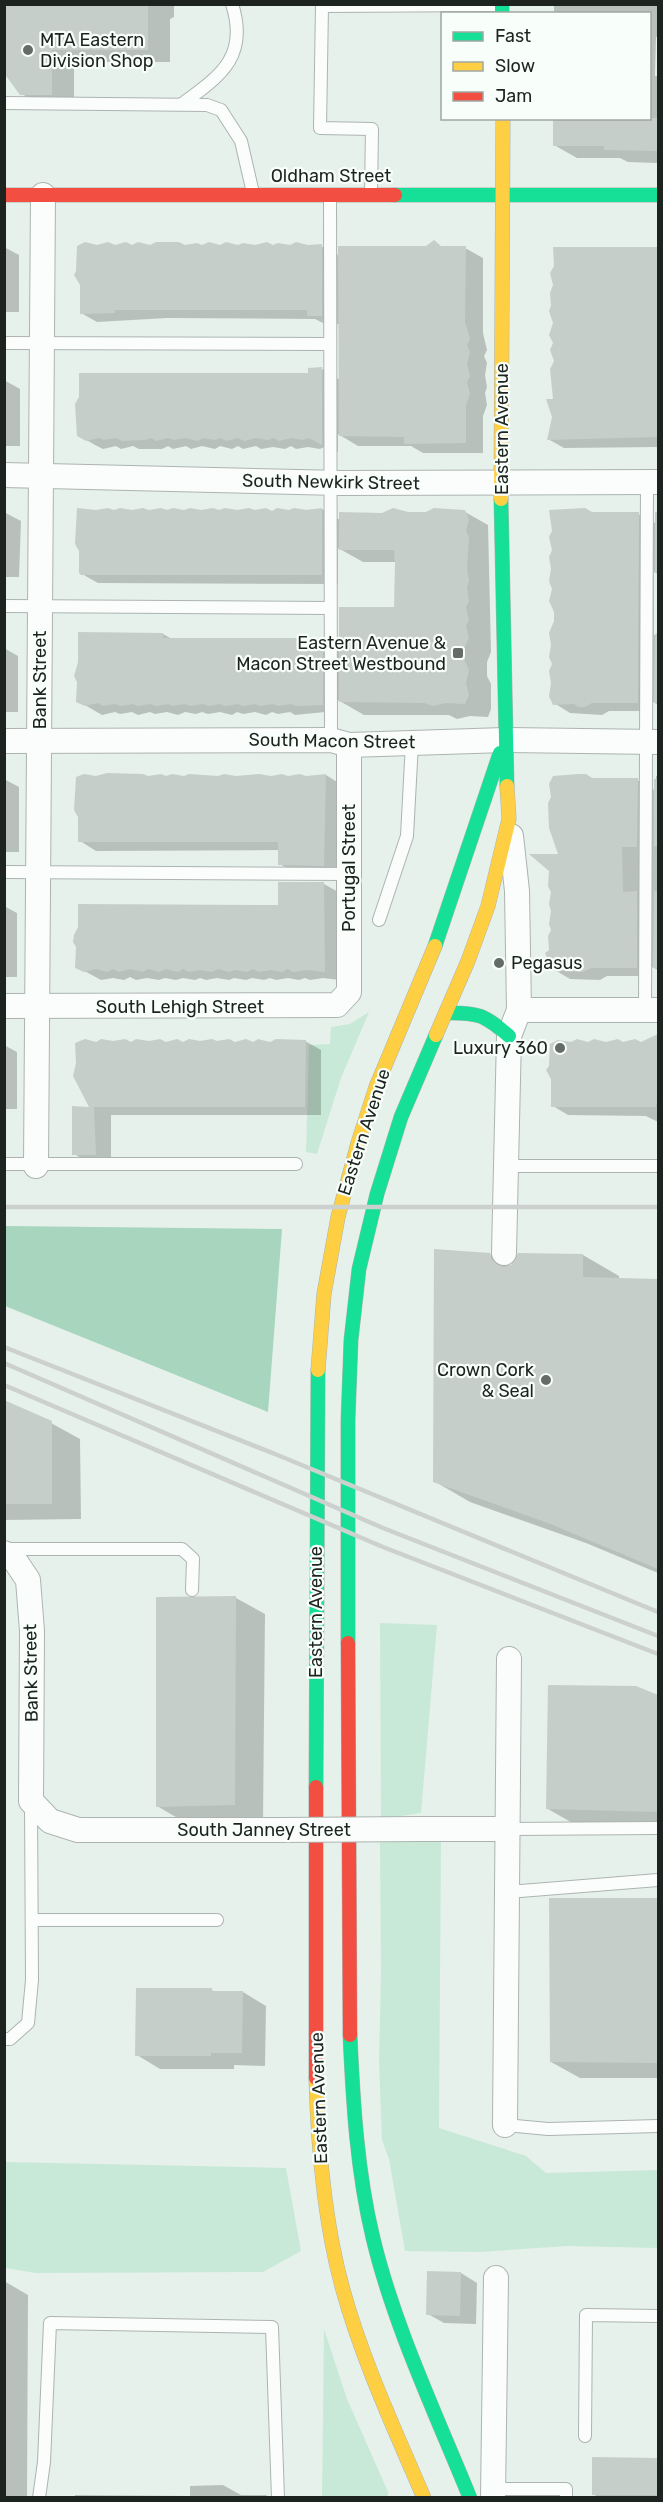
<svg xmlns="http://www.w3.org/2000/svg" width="663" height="2502" font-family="Rubik,sans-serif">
	<rect width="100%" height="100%" fill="#e6f1eb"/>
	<g fill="#c8e9d7">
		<polygon points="369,1012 341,1078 317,1154 306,1152 309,1045 330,1044 331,1027 350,1024"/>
		<polygon points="380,1623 437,1625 421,1813 381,1819"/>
		<polygon points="380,1840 441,1840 439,2128 526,2156 546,2173 658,2170 658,2248 567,2246 480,2252 405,2251 389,2159 382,2140 379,2061 381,1973"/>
		<polygon points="4,2162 286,2168 301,2251 263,2272 36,2273 5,2268"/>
		<polygon points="324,2329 347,2399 388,2492 388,2497 322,2497"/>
	</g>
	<polygon fill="#a7d5be" points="5,1226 282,1229 268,1412 5,1306"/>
	<g fill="#0003">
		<polygon points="4,4 174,4 174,17 170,19 170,62 74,62 74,107 44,107 22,94"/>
		<polygon points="393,4 496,11 406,12"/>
		<polygon points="554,4 658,4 658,37 656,37 655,76 658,76 658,163 628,162 620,158 577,158 554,145 650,118 650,14 554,14"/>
		<polygon points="97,246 321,246 340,256 465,248 483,258 483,333 487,350 484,356 487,363 485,375 487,387 485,393 487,405 483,416 483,453 423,453 411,446 358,446 338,434 338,452 326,446 320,449 308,447 296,449 291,446 285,449 273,447 261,449 256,446 243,449 238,446 232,449 220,446 215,449 202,446 191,449 186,446 173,449 168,446 162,449 139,449 133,446 121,449 116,446 103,449 95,445 78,435 309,374 322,369 340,380 340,324 325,324 315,319 167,318 97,322 81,313"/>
		<polygon points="4,247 19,255 19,312 4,312"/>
		<polygon points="554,248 658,249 658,447 564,448 548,439 554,417"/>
		<polygon points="4,380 20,389 20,446 4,446"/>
		<polygon points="322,509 340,520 408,513 465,512 488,525 491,652 487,662 487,676 491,684 491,709 488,717 470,716 457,719 449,715 364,715 338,700 336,714 325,712 295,715 290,712 278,714 272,712 266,715 255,712 243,714 237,712 232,715 220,712 208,714 202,712 196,714 185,712 178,715 167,712 155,714 150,712 138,715 132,712 120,714 115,712 102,715 78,701 163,634 172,639 322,640 341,650 395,609 396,562 363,562 338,548 338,584 98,583 82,574 114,512 272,512"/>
		<polygon points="657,510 658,510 658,574 654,572 654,635 658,635 658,705 653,702 653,711 609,711 602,715 570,713 554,703 553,664 592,514 638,514 657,524"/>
		<polygon points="4,512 21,521 19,577 4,577"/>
		<polygon points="4,648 18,656 18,712 4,712"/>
		<polygon points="326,775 342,785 341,874 296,874 280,864 280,850 96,851 80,841 96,778 306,778"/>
		<polygon points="656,776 658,776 658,970 652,967 652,976 607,976 600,980 570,979 553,969 550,951 561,855 593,780 637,780 656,791"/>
		<polygon points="4,779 19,787 19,852 4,852"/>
		<polygon points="324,884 340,893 340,980 323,978 310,980 305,978 299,980 288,978 276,980 270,978 264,980 252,978 246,980 234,978 229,980 217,978 206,980 200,978 195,980 183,978 176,980 165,978 159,980 147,978 136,980 130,977 124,980 113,978 101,980 77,967 280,906"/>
		<polygon points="4,906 17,913 17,977 4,977"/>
		<polygon points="305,1041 321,1050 321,1115 111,1115 111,1163 90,1163 74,1154 91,1108 96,1043 253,1044"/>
		<polygon points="647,1041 658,1043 658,1122 646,1116 568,1115 553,1106 588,1043 641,1044"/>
		<polygon points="4,1045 17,1052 17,1109 4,1109"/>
		<polygon points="489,1254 512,1267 583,1255 619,1276 619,1279 658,1280 658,1573 586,1543 470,1502 434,1481"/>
		<polygon points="4,1402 51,1423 80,1439 81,1519 4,1520"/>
		<polygon points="236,1598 265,1614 263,1820 186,1823 157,1806 158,1599"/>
		<polygon points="636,1688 658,1696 658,1827 576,1825 548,1809"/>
		<polygon points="550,1899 658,1900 658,2078 580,2078 551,2062"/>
		<polygon points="211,1990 216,1992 243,1992 266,2006 265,2066 234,2065 234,2069 160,2069 137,2055"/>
		<polygon points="461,2273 477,2283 476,2324 444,2323 428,2314"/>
		<polygon points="4,2281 28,2295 27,2498 4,2498"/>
		<polygon points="593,2459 658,2459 658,2498 599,2498 593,2494"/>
		<polygon points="223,2485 241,2495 266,2495 270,2498 75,2498 75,2495 190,2496 190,2486"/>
	</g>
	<g fill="#c6cec9">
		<polygon points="4,4 148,4 148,50 52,50 52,95 20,95 4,73"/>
		<polygon points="553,118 658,118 658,151 604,150 604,146 553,146"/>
		<polygon points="434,240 441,246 466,246 465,322 470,339 467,345 470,352 467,364 470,376 467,382 470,394 466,405 466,443 404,444 404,437 339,436 338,246 426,246"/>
		<polygon points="85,242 97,245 108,242 115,245 126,242 132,245 138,242 150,245 156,242 179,242 185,245 197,243 202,245 209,242 220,245 226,242 238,245 243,243 255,245 267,242 273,245 278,243 290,245 296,242 308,245 322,244 322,316 307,316 307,310 115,310 115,313 80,314 80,285 74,275 76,271 77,246"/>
		<polygon points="553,247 658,247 658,437 547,440 552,417 546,399 553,399 550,369 554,361 550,350 553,343 549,335 553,323 549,311 551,306 550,293 553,285 550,273 554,266"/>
		<polygon points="322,367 322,445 309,438 303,440 291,438 279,441 274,438 268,440 256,438 244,441 238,438 226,441 221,438 215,440 203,438 198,441 185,438 174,440 168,438 156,441 151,438 145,440 122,441 116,438 104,440 99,438 86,441 77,436 75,404 79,397 79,373 308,373 308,368"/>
		<polygon points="77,508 96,510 108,508 114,510 120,508 132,510 143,508 149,510 161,508 167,510 173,508 184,510 190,508 201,510 213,508 219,510 225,508 237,510 249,508 255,510 266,508 272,511 277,508 289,510 294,508 307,510 322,508 322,575 81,575 79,573 79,551 75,544"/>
		<polygon points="393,508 408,512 426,512 434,508 465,510 469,519 466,531 469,537 467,569 469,581 467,588 469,601 466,607 469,620 466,626 469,638 464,648 465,662 469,670 466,683 469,695 465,704 446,703 433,706 424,703 339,702 339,607 394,607 395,563 394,550 339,550 339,512 382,513"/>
		<polygon points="585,508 592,512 639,512 638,703 592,703 585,707 578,707 574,704 553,705 549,696 551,683 549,671 552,664 549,657 551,645 549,633 554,621 554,612 549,601 552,589 549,581 551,569 549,557 552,550 549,537 552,531 549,510"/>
		<rect x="655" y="512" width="3" height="60"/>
		<polygon points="78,632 163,633 163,638 323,638 323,705 296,706 291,704 278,706 273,704 260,706 255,704 243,706 238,704 225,706 220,704 209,706 203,704 191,706 185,704 173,706 168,704 156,706 150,704 138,706 133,704 121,706 115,704 103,706 98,703 85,706 76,702 77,682 74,676 78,662"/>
		<polygon points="658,633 658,703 654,703 655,634"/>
		<polygon points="107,773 143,774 148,776 161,774 166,776 172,774 184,776 189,774 218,776 224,774 236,776 259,774 271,776 282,774 288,776 300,774 306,776 326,774 324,866 278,865 278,842 78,842 78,817 74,810 76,777 84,774 96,776"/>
		<polygon points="579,774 586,774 592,778 638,778 637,847 622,847 623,892 637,891 637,968 591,968 583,972 552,970 545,953 549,950 548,936 551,930 549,924 551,911 549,904 551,892 548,886 549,871 529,854 558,854 549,828 548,803 551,797 549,784 553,776"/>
		<rect x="654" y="779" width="4" height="67"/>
		<polygon points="278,882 324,882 325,972 306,970 293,972 288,969 282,972 271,970 259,972 253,969 247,972 236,970 229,972 218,969 212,972 200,970 189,972 183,969 178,972 166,969 159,972 148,969 143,972 130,969 119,972 113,969 107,972 96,969 84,972 75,968 76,947 73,942 74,935 78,927 78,904 278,905"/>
		<polygon points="654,891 658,891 658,968 653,968"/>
		<polygon points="658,1034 658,1101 657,1101 656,1107 551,1107 551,1079 546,1070 549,1066 550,1044 558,1040 571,1042 577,1039 588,1042 594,1039 606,1042 618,1039 623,1042 635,1039 641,1042"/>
		<polygon points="85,1039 96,1042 101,1039 113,1041 125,1039 131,1042 136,1039 149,1041 160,1039 166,1042 177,1039 183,1042 189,1039 200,1041 212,1039 217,1041 229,1039 235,1042 246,1039 253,1042 258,1039 270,1042 276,1039 306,1040 305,1107 94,1107 96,1155 72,1155 72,1106 89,1107 73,1076 76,1063 75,1043"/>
		<polygon points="434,1249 490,1253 492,1260 503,1267 511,1265 518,1253 583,1254 583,1277 658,1279 658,1569 548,1523 433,1482"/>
		<polygon points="4,1400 52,1421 52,1504 4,1504"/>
		<polygon points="236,1596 235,1805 156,1807 156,1597"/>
		<polygon points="548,1685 636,1686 658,1695 658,1812 546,1809"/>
		<polygon points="549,1898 658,1898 658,2063 550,2062"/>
		<polygon points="136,1988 212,1988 212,1991 243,1991 242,2053 211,2053 211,2056 135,2056"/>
		<polygon points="427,2271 461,2272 460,2316 426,2315"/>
		<polygon points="592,2457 658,2458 658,2495 592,2495"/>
	</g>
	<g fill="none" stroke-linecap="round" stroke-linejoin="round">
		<defs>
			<g id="lane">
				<polyline points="4,103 207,105 221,110 241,141 253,193"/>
				<path d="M 182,104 C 220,76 249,57 232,4"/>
				<polyline points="371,193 372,129 320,128 322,6 502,5"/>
				<polyline points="330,195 331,740"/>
				<polyline points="4,343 329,344"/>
				<polyline points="4,606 330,608"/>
				<polyline points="4,872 349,874"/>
				<polyline points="379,920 407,836 412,743"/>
				<polyline points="645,1010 647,482"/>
				<polyline points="4,1164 296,1164"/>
				<polyline points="506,1166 658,1166"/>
				<polyline points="6,1549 182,1549 193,1559 192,1590"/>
				<polyline points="507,1829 658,1828"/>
				<polyline points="507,1892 658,1880"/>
				<polyline points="32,1920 217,1920"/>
				<polyline points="4,2039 10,2039 28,2023 32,1980 31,1803"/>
				<polyline points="505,2125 548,2129 658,2126"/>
				<polyline points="585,2436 586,2315 658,2316"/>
				<polyline points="492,2489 566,2489 566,2498"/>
				<polyline points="39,2498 44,2462 50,2323 272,2327 278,2498"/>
			</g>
			<g id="street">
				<polyline points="4,475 340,483 658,482"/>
				<polyline points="4,741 331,740 349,745 505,740 658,742"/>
				<polyline points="4,1006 337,1005 349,992 349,745"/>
				<polyline points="519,1010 658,1010"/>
				<polyline points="36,1166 43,195"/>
				<polyline points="504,1253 509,1036 519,1010 517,891 511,836"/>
				<polyline points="4,1553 14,1559 28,1580 32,1631 31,1801 50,1821 78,1830 280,1830"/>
				<polyline points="420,1829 507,1829"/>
				<polyline points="505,2125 509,1659"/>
				<polyline points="493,2498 496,2278"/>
			</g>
			<g id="fast">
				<polyline points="502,4 502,14"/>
				<polyline points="395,195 658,195"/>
				<polyline points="501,499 507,786"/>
				<polyline points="435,946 500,753"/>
				<path d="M 446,1013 C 478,1012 485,1015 509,1036"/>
				<polyline points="348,1643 348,1420 351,1340 359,1269 377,1194 401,1117 436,1035"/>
				<polyline points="316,1787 318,1370"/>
				<path d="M 350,2035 C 353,2102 357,2172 373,2238 C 394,2326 436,2414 470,2498"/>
			</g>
			<g id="slow">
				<polyline points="501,499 503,118"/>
				<polyline points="436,1035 468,961 488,906 509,819 507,786"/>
				<polyline points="318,1370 324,1294 338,1217 358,1143 376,1087 435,946"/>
				<path d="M 316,2078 C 318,2149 324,2222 343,2290 C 363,2362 395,2430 424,2498"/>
			</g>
			<g id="jam">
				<polyline points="4,195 395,195"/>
				<polyline points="348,1643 350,2035"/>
				<polyline points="316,2078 316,1787"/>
			</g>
		</defs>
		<use href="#lane" stroke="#adb4b0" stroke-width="14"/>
		<use href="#street" stroke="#adb4b0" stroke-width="26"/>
		<use href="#fast" stroke="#adb4b0" stroke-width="15"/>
		<use href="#slow" stroke="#adb4b0" stroke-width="15"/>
		<use href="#jam" stroke="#adb4b0" stroke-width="15"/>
		<use href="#lane" stroke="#fbfdfc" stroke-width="12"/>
		<use href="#street" stroke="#fbfdfc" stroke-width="24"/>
		<use href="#fast" stroke="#16e098" stroke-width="14"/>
		<use href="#slow" stroke="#ffcf43" stroke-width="14"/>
		<use href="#jam" stroke="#f24e42" stroke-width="14"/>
		<g stroke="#ccd0ce" stroke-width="4.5">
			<polyline points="4,1207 658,1207"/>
			<polyline points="4,1347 275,1454 658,1612"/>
			<polyline points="4,1363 383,1528 658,1636"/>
			<polyline points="4,1385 383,1547 658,1654"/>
		</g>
		<defs>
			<polyline id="street-bridge" points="280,1830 420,1829"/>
		</defs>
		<use href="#street-bridge" stroke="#adb4b0" stroke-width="26" stroke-linecap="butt"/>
		<use href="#street-bridge" stroke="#fbfdfc" stroke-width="24"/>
	</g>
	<g fill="#636c67" stroke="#f8fffb" stroke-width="2">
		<circle cx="28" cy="50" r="6"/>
		<rect x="452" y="647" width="12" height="12" rx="3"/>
		<circle cx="499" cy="963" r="6"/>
		<circle cx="560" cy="1048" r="6"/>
		<circle cx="546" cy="1380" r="6"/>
	</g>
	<g text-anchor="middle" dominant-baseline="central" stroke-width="4.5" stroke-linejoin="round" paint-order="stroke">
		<g font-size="18" fill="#1d2420" stroke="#f8fffb" text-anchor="end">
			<text x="40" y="40" text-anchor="start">MTA Eastern<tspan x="40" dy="21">Division Shop</tspan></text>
			<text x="446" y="643">Eastern Avenue &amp;<tspan x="446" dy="21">Macon Street Westbound</tspan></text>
			<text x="511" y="963" text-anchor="start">Pegasus</text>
			<text x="548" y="1048">Luxury 360</text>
			<text x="534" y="1370">Crown Cork<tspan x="534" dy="21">&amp; Seal</tspan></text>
		</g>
		<g font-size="18" fill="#1d2420" stroke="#f8fffb">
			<text x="331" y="176">Oldham Street</text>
			<text transform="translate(502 429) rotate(-90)">Eastern Avenue</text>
			<text transform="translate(331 482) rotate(1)">South Newkirk Street</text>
			<text transform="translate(40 680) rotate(-90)">Bank Street</text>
			<text transform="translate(332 741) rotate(1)">South Macon Street</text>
			<text transform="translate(349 868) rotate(-90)">Portugal Street</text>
			<text x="180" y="1007">South Lehigh Street</text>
			<text transform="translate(364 1132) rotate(-72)">Eastern Avenue</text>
			<text transform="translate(316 1612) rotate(-90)">Eastern Avenue</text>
			<text transform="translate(31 1673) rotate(-91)">Bank Street</text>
			<text x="264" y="1830">South Janney Street</text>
			<text transform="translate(319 2098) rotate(-92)">Eastern Avenue</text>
		</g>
	</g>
	<rect width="663" height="2502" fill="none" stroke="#1d2420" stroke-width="12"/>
	<rect x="441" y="12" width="210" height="108" fill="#f8fffb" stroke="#a0a7a3" stroke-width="1.5"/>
	<rect x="453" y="32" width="30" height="9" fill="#16e098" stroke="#a0a7a3" stroke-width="1.5"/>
	<text x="495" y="42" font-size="18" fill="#1d2420">Fast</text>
	<rect x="453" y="62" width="30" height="9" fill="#ffcf43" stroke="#a0a7a3" stroke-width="1.5"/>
	<text x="495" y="72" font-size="18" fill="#1d2420">Slow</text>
	<rect x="453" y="92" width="30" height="9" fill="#f24e42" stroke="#a0a7a3" stroke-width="1.5"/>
	<text x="495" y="102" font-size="18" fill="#1d2420">Jam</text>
</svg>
